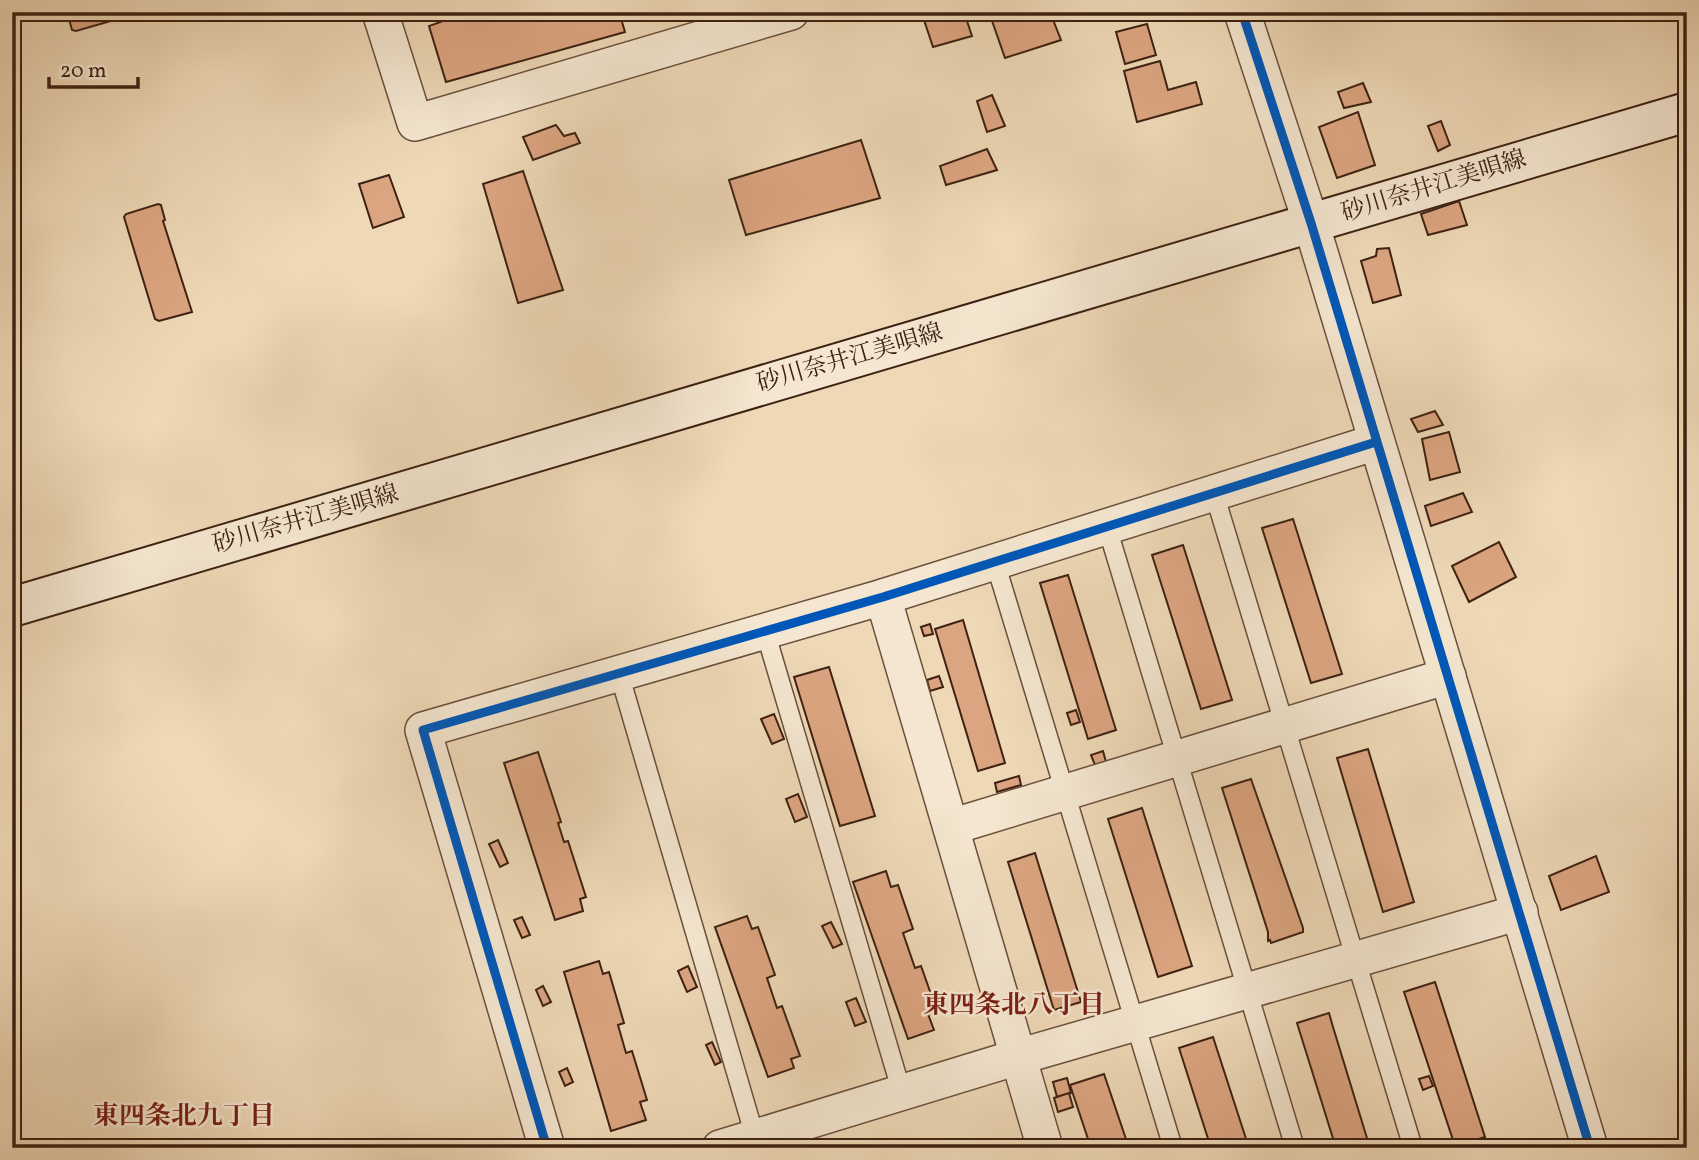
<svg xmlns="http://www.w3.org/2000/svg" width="1699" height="1160" font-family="Vollkorn,'Noto Serif JP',serif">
	<rect width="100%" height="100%" fill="#eed8b6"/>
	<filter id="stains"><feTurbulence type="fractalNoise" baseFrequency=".00286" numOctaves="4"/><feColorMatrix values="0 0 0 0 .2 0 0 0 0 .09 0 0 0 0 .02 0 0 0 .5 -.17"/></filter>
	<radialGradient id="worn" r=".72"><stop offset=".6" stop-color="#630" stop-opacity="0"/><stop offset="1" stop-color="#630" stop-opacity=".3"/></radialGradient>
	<g fill="#dca581" stroke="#3e2113" stroke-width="2">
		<polygon points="67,12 142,12 76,31 72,30"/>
		<polygon points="468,12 489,12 493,21 523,12 619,12 625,32 446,82 429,26"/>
		<polygon points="671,12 692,12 692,13 674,20"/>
		<polygon points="938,12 964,12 972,36 933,47 923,17"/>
		<polygon points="997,12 1050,12 1061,40 1005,58 990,15"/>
		<polygon points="1147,24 1156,55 1125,64 1116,32"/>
		<polygon points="1160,61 1168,90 1196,82 1202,104 1137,122 1124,71"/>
		<polygon points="1363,83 1371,102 1344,108 1338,92"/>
		<polygon points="992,95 1005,126 987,132 977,101"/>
		<polygon points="1358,112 1375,165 1337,178 1319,127"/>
		<polygon points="1441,121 1450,145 1438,151 1428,126"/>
		<polygon points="556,125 564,136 575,133 580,143 533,160 523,137"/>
		<polygon points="861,140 880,198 746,235 729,180"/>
		<polygon points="987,149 997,170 946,185 940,166"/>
		<polygon points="523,171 563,290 518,303 483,184"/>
		<polygon points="389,175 404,217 373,228 359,184"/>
		<polygon points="1459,201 1467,225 1428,235 1421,214"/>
		<polygon points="158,204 161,205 165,220 163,221 192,312 159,321 155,319 124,217 126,214"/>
		<polygon points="1389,248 1401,295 1373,303 1361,261 1376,256 1377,249"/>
		<polygon points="1435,411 1443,425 1418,432 1411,419"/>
		<polygon points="1449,432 1460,472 1430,480 1422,439"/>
		<polygon points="1463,493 1472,512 1431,526 1425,506"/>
		<polygon points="1293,519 1342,674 1311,683 1262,528"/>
		<polygon points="1499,542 1516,577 1469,602 1452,566"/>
		<polygon points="1183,545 1232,700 1201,709 1152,555"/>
		<polygon points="1068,575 1116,730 1088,739 1040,583"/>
		<polygon points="963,620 1005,763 978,771 935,629"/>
		<polygon points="930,624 933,634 924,636 921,627"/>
		<polygon points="829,667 875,816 840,826 794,677"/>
		<polygon points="939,676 943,687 930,691 927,680"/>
		<polygon points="1076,710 1080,722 1071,725 1067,713"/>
		<polygon points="774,714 784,739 772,744 761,719"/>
		<polygon points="1368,749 1414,902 1383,912 1337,758"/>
		<polygon points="1103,751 1106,762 1095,765 1091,755"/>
		<polygon points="538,752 561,822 558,823 564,842 568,841 586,897 580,899 583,911 555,920 504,763"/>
		<polygon points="1019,776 1021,785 997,792 995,783"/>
		<polygon points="1251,779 1303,928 1303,932 1271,943 1270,940 1268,941 1268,932 1222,788"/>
		<polygon points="798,794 807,817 795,822 786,799"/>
		<polygon points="1142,808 1192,966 1158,977 1108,819"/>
		<polygon points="498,840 508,863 500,867 489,844"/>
		<polygon points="1035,853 1081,1002 1054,1010 1008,862"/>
		<polygon points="1596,856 1609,892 1561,910 1549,876"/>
		<polygon points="886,871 891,887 898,885 913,929 903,933 915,968 921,966 937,1011 928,1014 934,1030 908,1039 853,882"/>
		<polygon points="747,916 752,929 758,927 775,975 767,978 777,1008 782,1006 800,1056 791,1059 794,1068 768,1077 715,927"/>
		<polygon points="522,917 530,935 522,938 514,920"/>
		<polygon points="831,922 842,944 833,948 822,926"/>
		<polygon points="599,961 603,974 609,972 624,1023 618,1025 626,1053 632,1051 647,1100 640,1102 646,1120 611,1131 564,972"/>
		<polygon points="688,966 697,987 687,992 678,971"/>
		<polygon points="1435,982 1485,1137 1455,1146 1404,992"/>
		<polygon points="543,986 551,1002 543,1006 536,990"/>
		<polygon points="856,998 866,1022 855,1026 846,1002"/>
		<polygon points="1329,1013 1333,1027 1370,1148 1336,1148 1297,1023"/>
		<polygon points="1213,1037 1249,1148 1211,1148 1179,1048"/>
		<polygon points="712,1042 721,1062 715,1065 706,1045"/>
		<polygon points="567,1068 573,1082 565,1086 559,1072"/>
		<polygon points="1104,1074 1129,1148 1091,1148 1070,1085"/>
		<polygon points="1429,1076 1433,1086 1423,1090 1419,1079"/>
		<polygon points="1067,1078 1071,1093 1057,1097 1053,1082"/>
		<polygon points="1069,1093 1073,1107 1058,1112 1054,1098"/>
	</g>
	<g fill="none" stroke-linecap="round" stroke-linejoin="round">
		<defs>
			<g id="lane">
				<polyline points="1214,493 1413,1148"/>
				<polyline points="1107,527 1295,1148"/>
				<polyline points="995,562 1173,1148"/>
				<polyline points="765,631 902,1093"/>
				<polyline points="619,673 755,1137"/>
			</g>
			<g id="street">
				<polyline points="380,12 415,123 791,12"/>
				<polyline points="1242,12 1311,223 1590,1148"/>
				<polyline points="883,597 1045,1148"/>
				<polyline points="951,827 1448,676"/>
				<polyline points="547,1148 423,730 883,597 1376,442"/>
				<polyline points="720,1148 1018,1057 1520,912"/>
			</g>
			<polyline id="secondary" points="12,607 1687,112"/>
		</defs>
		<use href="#lane" stroke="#6a4f3c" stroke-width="21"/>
		<use href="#street" stroke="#6a4f3c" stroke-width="38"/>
		<use href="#secondary" stroke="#3e2113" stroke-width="42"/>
		<use href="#lane" stroke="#f4e6d0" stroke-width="18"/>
		<use href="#street" stroke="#f4e6d0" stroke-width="35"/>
		<use href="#secondary" stroke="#f4e6d0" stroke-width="38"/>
		<defs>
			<g id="cycleway">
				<polyline points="1242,12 1311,223 1590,1148"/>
				<polyline points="547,1148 423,730 883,597 1376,442"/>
			</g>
		</defs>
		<use href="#cycleway" stroke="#f4e6d0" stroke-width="13"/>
		<use href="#cycleway" stroke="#0057b8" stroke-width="9"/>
	</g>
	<g text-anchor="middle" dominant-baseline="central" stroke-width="5" stroke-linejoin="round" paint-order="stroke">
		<g font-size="24" fill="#3e2113" stroke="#f4e6d0">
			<text transform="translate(1434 187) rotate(-17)">砂川奈井江美唄線</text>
			<text transform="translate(850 359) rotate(-16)">砂川奈井江美唄線</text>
			<text transform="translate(306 520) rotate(-16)">砂川奈井江美唄線</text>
		</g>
		<g font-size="26" font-weight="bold" fill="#7a1f14" stroke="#f4e6d0">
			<text x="1014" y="1006">東四条北八丁目</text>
			<text x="184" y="1117">東四条北九丁目</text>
		</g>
	</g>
	<rect width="1699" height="1160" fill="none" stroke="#eed8b6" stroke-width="42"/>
	<rect x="14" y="14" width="1671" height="1132" fill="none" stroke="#3e2113" stroke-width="3.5"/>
	<rect x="21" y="21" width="1657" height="1118" fill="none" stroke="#3e2113" stroke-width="2"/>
	<path d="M49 77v10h89v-10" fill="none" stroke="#3e2113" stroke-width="3.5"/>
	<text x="60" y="77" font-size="21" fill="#3e2113" stroke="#f4e6d0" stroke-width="5" paint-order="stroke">20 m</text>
	<rect width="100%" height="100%" filter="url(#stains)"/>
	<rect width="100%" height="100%" fill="url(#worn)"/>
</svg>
